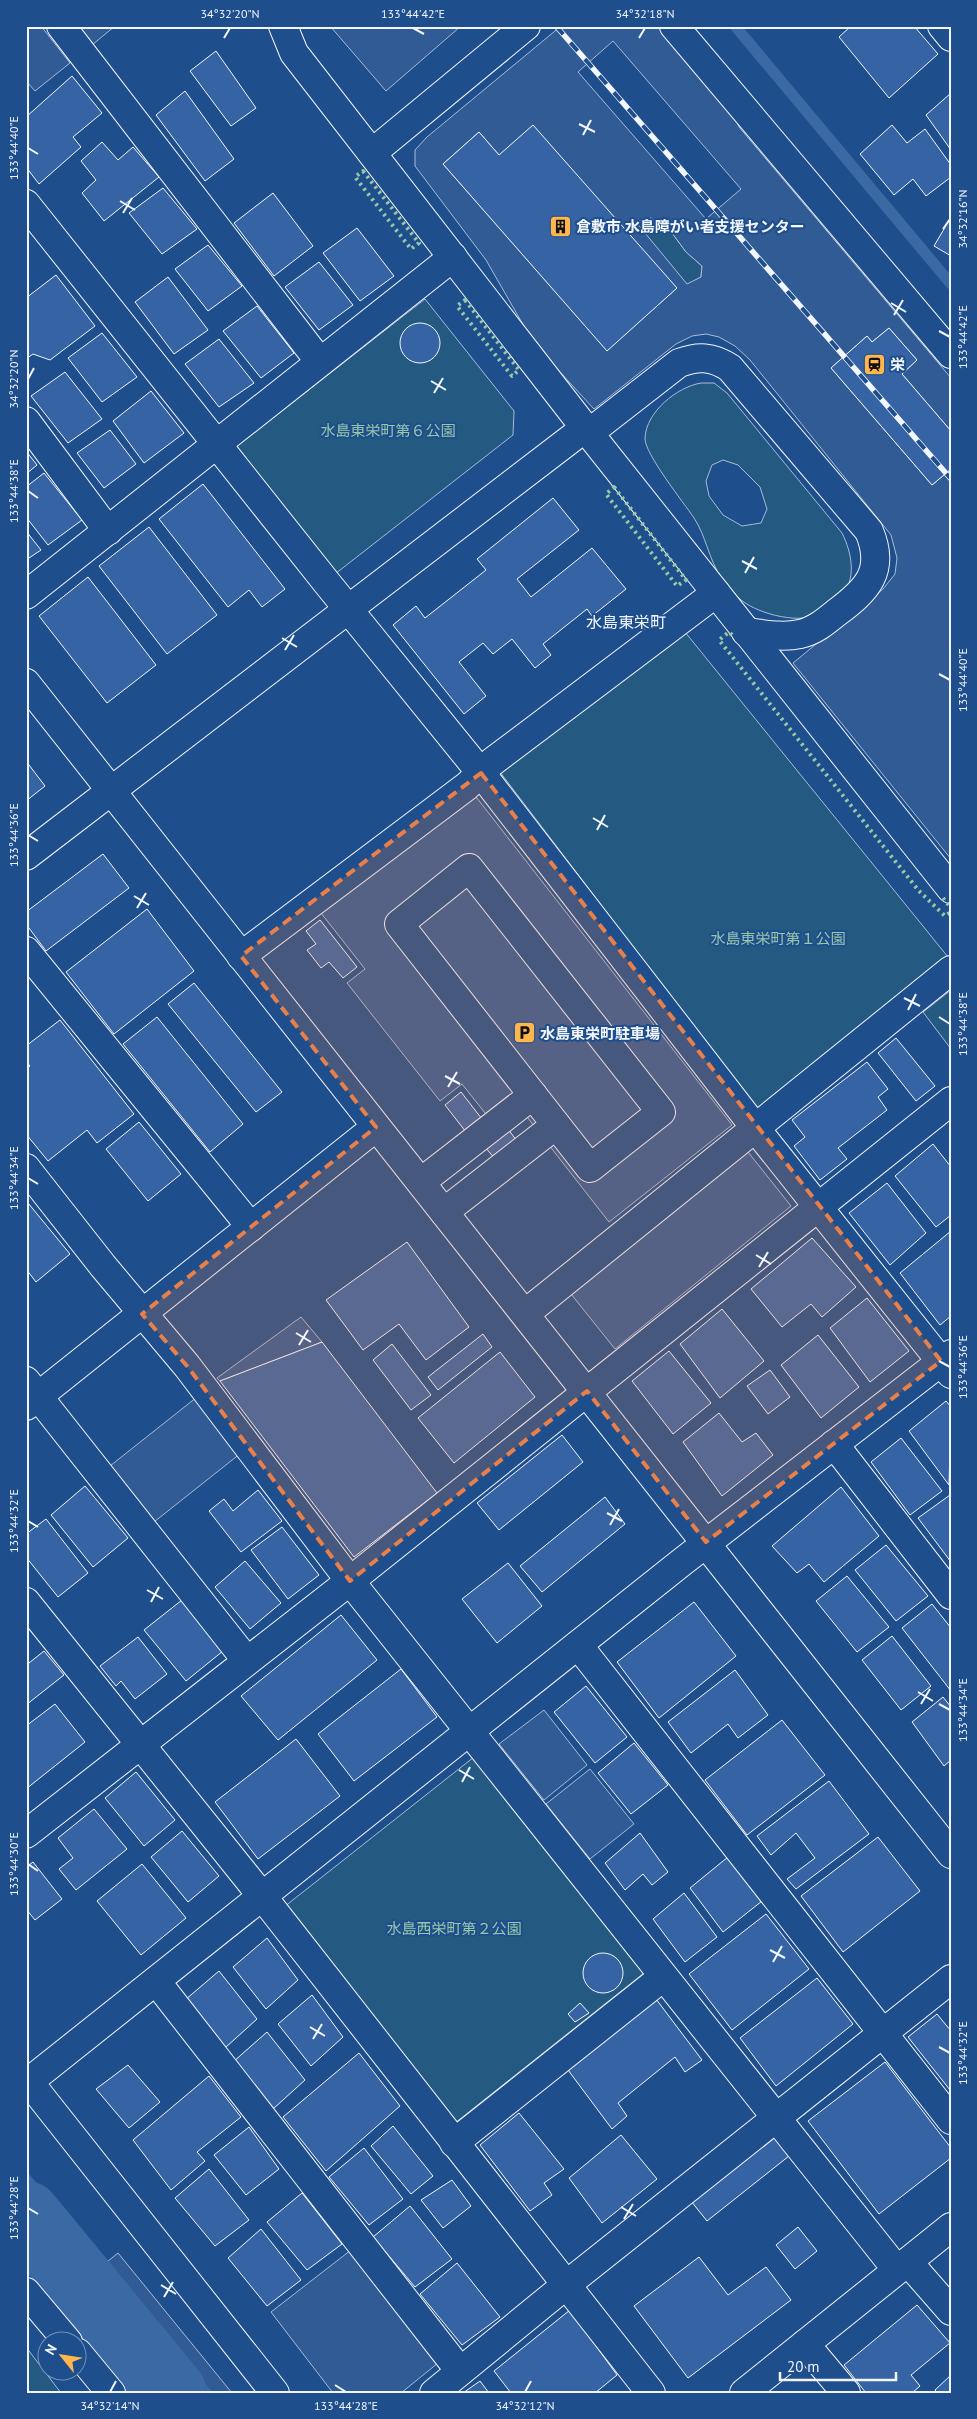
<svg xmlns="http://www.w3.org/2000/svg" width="977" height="2419" font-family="'PT Sans','Noto Sans JP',sans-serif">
	<rect width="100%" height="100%" fill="#1f4e8c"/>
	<g fill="#245a82" stroke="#a8bbd7" fill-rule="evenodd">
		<polygon points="651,218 672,233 686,252 702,266 701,277 687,285 635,222"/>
		<polygon points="425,299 514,411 513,435 335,574 237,446"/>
		<path d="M 701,383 L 714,383 L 727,393 L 842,533 C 852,553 857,579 841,597 C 836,602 830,610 824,613 C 802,625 760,615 741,600 C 734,594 727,584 721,577 C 709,560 706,536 694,518 C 684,503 644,453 645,438 C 646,412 677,387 701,383 ZM 723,460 L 738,465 L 760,487 L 767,509 L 761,523 L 742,526 L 723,515 L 709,496 L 706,481 L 712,465 Z"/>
		<polygon points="685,632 948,957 757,1110 500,772"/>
		<polygon points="951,990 951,1049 923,1012"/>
		<polygon points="474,1757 644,1973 455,2123 284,1907"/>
		<polygon points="26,2347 61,2393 26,2393"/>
	</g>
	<g fill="#305b95" stroke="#a8bbd7" fill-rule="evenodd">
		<polygon points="26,26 41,26 70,63 35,91 26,81"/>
		<polygon points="76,26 115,26 92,45"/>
		<polygon points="330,26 461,26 386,91"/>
		<path d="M 561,26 L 663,26 L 729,104 L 739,127 L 951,378 L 951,431 L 902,374 L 917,360 L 889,328 L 872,342 L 867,336 L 831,368 L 932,485 L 951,469 L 951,859 L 793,663 L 883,589 L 895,574 L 897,558 L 891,535 L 750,360 L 735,346 L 719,337 L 706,334 L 692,336 L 676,344 L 594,409 L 548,359 L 525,328 L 486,260 L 415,166 L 415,150 L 427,137 ZM 613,41 L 741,189 L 706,219 L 578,72 ZM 479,132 L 499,155 L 677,288 L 607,350 L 443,164 ZM 651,218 L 672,233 L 686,252 L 702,266 L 701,277 L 687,284 L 636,222 Z"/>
		<polygon points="473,793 732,1125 609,1222 513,1099 489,1118 462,1084 440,1101 347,983 365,969 321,913"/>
		<polygon points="748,1152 791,1206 615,1349 571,1294"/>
		<polygon points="301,1317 322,1342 220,1381 217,1378"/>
		<polygon points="197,1397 241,1453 154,1522 110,1466"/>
		<polygon points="544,1710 587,1765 544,1800 499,1744"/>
		<polygon points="590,1769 634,1824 590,1859 546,1804"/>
		<polygon points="351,2250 438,2363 401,2393 333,2393 271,2312"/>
		<polygon points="118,2253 232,2393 138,2393 61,2299"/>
	</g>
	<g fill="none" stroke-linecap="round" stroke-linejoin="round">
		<g stroke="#3b69a3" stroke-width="11">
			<polyline points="735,26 951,284"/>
			<polyline points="26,2179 206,2393"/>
		</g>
		<polyline stroke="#3b69a3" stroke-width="70" points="26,2216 172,2393"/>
	</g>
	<g fill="#3563a3" stroke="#f2f6ff">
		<polygon points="851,26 914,26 938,54 889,98 839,37"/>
		<polygon points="216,51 256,108 231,126 190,71"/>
		<polygon points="72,76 102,113 73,137 81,147 39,184 26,167 26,117"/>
		<polygon points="185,91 234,159 205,181 156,115"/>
		<polygon points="951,93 951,150 926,115"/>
		<polygon points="533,125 677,288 607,351 443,164 479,132 499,155"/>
		<polygon points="892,125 907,143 925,129 951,165 951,177 926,196 913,179 894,195 860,154"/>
		<polygon points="102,142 118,160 133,147 159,177 104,221 82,193 96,180 81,161"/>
		<polygon points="163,188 197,229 162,254 129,213"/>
		<polygon points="273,193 313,246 274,276 234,223"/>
		<polygon points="951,217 951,256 934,246"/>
		<polygon points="357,228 394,276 360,301 323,253"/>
		<polygon points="208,245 242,286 208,311 175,269"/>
		<polygon points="319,262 353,305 319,330 285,287"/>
		<polygon points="56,275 95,326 50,360 33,354 26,359 26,298"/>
		<polygon points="168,277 208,330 174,354 135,302"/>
		<polygon points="257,306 294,353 261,378 223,331"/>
		<circle cx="420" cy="343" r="20"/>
		<polygon points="889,328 917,360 902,374 951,431 951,469 932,485 831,368 867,336 872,342"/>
		<polygon points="102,333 137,377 102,402 68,358"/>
		<polygon points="219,339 254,383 219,407 185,364"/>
		<polygon points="65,372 102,419 68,443 31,396"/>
		<polygon points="151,391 184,433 144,463 113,421"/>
		<polygon points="110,430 136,464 104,488 77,453"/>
		<polygon points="26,451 37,465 26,474"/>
		<polygon points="44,473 82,520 48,545 26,517 26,487"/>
		<polygon points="203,484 285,589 262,607 249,590 228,607 159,519"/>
		<polygon points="553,498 579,530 517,579 531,597 592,548 626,589 592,616 587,609 543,644 551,655 535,668 512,639 493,654 483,643 459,662 486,696 464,714 393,625 416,606 425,618 486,570 477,559"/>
		<polygon points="149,527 217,615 167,654 99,566"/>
		<polygon points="26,531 41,550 26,560"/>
		<polygon points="88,577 156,665 107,703 39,616"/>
		<polygon points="26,761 45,786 26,801"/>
		<polygon points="103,854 129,888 46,951 26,924 26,912"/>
		<polygon points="147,909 194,971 114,1034 66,972"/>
		<polygon points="320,920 357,967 343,978 329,962 321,968 307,950 316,944 306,931"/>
		<polygon points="194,983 282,1092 256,1112 168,1004"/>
		<polygon points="157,1017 243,1124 210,1152 123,1044"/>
		<polygon points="60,1020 134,1114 97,1143 87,1130 48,1161 26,1134 26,1069 30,1066 26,1061 26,1046"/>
		<polygon points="896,1038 935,1086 916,1101 878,1053"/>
		<polygon points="867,1062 888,1089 878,1097 887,1110 838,1148 847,1159 820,1180 794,1146 805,1137 792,1120"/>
		<polygon points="461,1092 482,1119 466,1132 445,1105"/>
		<polygon points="139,1122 181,1174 148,1201 106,1149"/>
		<polygon points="508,1129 531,1160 496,1160 485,1147"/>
		<polygon points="933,1144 951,1167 951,1215 936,1227 895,1176"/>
		<polygon points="887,1183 926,1233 890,1265 849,1213"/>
		<polygon points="28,1203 70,1254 36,1282 26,1269"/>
		<polygon points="951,1231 951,1316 940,1325 900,1273"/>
		<polygon points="812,1238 856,1287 822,1317 811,1304 782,1327 751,1289"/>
		<polygon points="407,1242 469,1327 426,1360 399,1324 363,1350 326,1300"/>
		<polygon points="867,1298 909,1351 870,1382 830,1328"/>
		<polygon points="722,1309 764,1361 720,1398 680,1344"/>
		<polygon points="483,1334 492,1347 438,1390 428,1377"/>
		<polygon points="818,1335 859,1387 821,1418 781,1365"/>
		<polygon points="322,1342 437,1493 354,1557 220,1381"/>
		<polygon points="392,1344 431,1395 411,1410 373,1360"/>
		<polygon points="669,1351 711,1403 673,1434 632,1381"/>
		<polygon points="500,1352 535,1397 454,1463 418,1418"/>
		<polygon points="770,1370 790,1397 768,1414 747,1386"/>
		<polygon points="946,1401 951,1407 949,1485 909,1431"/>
		<polygon points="719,1413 742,1442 756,1433 773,1455 722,1496 683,1442"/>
		<polygon points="562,1435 583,1462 499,1530 477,1503"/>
		<polygon points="901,1438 942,1491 910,1515 871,1462"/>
		<polygon points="85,1486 128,1538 93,1567 51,1515"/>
		<polygon points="841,1487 879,1536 824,1582 809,1564 797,1573 772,1546"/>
		<polygon points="258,1490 282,1521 241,1552 209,1511 224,1499 233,1511"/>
		<polygon points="950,1495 951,1496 951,1562 918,1518"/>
		<polygon points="605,1497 625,1524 542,1592 520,1566"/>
		<polygon points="46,1519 88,1573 58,1597 26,1557 26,1534"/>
		<polygon points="282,1527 319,1575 288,1599 251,1550"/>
		<polygon points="886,1545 928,1596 896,1621 855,1570"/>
		<polygon points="245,1561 281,1603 250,1629 215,1587"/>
		<polygon points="508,1563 542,1606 497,1643 462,1599"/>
		<polygon points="847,1576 889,1627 857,1652 816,1601"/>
		<polygon points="182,1600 223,1651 186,1681 144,1630"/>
		<polygon points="694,1602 736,1656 659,1718 617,1662"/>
		<polygon points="932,1604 951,1628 951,1691 902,1628"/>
		<polygon points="341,1615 377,1660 278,1740 241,1696"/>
		<polygon points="892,1636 931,1686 901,1710 862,1660"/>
		<polygon points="138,1637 167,1674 135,1699 121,1681 116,1686 100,1666"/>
		<polygon points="44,1651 64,1675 26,1705 26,1659 29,1663"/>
		<polygon points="401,1669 437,1717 354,1781 318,1734"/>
		<polygon points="735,1670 768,1715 738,1738 728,1724 691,1753 668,1722"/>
		<polygon points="586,1686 627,1737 595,1763 554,1712"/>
		<polygon points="943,1697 951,1707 951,1760 944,1766 912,1722"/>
		<polygon points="55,1704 85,1742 26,1789 26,1726"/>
		<polygon points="782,1720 825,1775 747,1835 705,1780"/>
		<polygon points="296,1739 340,1796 258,1859 215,1802"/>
		<polygon points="634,1743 668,1785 631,1814 598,1773"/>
		<polygon points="136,1772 175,1820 144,1846 105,1798"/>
		<polygon points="829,1781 869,1834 796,1889 787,1879 815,1858 796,1833 771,1855 757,1836"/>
		<polygon points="94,1809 127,1849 76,1890 59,1869 73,1858 58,1838"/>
		<polygon points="182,1831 219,1876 188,1902 151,1857"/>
		<polygon points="640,1833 668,1872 652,1885 643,1874 625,1890 605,1863"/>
		<polygon points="878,1837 920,1891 843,1952 801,1896"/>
		<polygon points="728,1857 762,1901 723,1932 690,1888"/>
		<polygon points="33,1862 62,1899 35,1920 26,1909 26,1867"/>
		<polygon points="142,1864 186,1918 141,1955 97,1901"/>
		<polygon points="684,1893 717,1937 685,1962 653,1919"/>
		<polygon points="766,1914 809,1969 732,2030 689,1974"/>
		<polygon points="267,1938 298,1980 266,2009 233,1967"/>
		<circle cx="603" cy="1973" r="20"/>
		<polygon points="219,1971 257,2019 225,2048 185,2000"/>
		<polygon points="817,1978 853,2024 776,2086 740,2038"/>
		<polygon points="312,1995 343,2037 311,2066 278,2024"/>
		<polygon points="656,1999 702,2060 685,2072 675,2057 618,2103 627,2116 612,2129 568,2070"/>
		<polygon points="580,2003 589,2013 575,2022 568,2014"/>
		<polygon points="937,2014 951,2031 950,2090 908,2037"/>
		<polygon points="267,2032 305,2080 273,2109 233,2062"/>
		<polygon points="359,2053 400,2106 326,2171 283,2117"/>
		<polygon points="885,2062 951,2148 951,2158 879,2214 808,2121"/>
		<polygon points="128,2065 160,2102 129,2128 96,2089"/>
		<polygon points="209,2076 241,2117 197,2152 205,2161 171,2190 133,2140"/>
		<polygon points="519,2113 564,2169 544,2183 552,2195 530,2211 480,2145"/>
		<polygon points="393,2126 433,2176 411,2194 371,2146"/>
		<polygon points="249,2127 279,2169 246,2195 214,2155"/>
		<polygon points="621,2135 657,2179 602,2223 569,2178"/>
		<polygon points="775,2137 789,2156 707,2221 691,2201"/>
		<polygon points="364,2148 403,2199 369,2225 329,2177"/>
		<polygon points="209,2169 249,2220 215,2246 175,2198"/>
		<polygon points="452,2180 471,2206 443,2228 421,2200"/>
		<polygon points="302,2193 342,2244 307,2270 267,2222"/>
		<polygon points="410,2206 452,2259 415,2287 373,2237"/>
		<polygon points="798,2227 817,2251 795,2269 776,2245"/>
		<polygon points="261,2229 301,2280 267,2306 228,2258"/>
		<polygon points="699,2257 728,2295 766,2267 791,2300 688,2378 634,2306"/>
		<polygon points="457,2263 500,2317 462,2345 420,2294"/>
		<polygon points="917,2305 950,2343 911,2375 920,2386 912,2393 866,2393 844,2365"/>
		<polygon points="570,2310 617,2375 595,2393 511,2393 494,2371"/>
		<polygon points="951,2375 951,2393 937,2393 935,2390"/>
		<polygon points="480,2381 489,2393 463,2393"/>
	</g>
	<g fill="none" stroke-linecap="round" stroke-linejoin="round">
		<defs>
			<g id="minor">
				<polyline points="61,26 320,362"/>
				<polyline points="283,26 294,53 585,428 951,889"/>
				<polyline points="674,26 951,354"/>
				<polyline points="942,26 951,37"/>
				<polyline points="372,153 526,26"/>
				<polyline points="26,204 327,583 481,773 756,1129 951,1374"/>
				<polyline points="26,421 108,531"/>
				<path d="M 589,433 L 679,363 C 698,356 712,356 730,368 L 869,531 C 886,571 867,590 836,613 C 825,622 814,631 800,634 C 782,638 764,634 746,632"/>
				<polyline points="26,595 453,257"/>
				<polyline points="26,683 951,1854"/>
				<polyline points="26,856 585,428"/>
				<polygon points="469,868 661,1112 590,1168 399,924"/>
				<polyline points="26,951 251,1227"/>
				<polyline points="241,956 467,786 492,762 716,593"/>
				<polyline points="26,1168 103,1266 187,1366 350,1581 897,2270"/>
				<polyline points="421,1182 533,1095"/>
				<polyline points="444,1212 556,1125"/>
				<polyline points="526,1313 951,970"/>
				<polyline points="26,1381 247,1661"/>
				<polyline points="26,1406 376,1127"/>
				<polyline points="834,1444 951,1595"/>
				<polyline points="26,1602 262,1896 651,2393"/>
				<polyline points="578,1645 951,2120"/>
				<polyline points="26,1834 350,1581 951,1101"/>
				<polyline points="156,1981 460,2371"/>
				<polyline points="26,2078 275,2393"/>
				<polyline points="26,2084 682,1562 951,1354"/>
				<polyline points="454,2143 663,1977"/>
				<polyline points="908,2262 951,2311"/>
				<polyline points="26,2292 68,2342"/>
				<polyline points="805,2344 846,2393"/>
				<polyline points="78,2353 111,2393"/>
				<polyline points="434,2393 566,2285 951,1979"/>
				<polyline points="744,2393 951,2227"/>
			</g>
		</defs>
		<use href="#minor" stroke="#f2f6ff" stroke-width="30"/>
		<use href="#minor" stroke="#1f4e8c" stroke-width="28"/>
		<defs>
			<polyline id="rail" points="556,26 951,479"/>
		</defs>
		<use href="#rail" stroke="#f2f6ff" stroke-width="5.5"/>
		<use href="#rail" stroke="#1f4e8c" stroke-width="4" stroke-dasharray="11" stroke-linecap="butt"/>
		<g stroke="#97c8a6" stroke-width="4" stroke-dasharray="2.5 4" stroke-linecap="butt">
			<polyline points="256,26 259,26"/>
			<polygon points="363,171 419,243 411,249 355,177"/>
			<polygon points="465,300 519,370 512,376 457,306"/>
			<polygon points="614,487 686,580 677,586 606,494"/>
			<polyline points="732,635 729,632 719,640 919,891 945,916 951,912"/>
			<polyline points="943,898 951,908"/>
		</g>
	</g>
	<path fill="#ea8049" fill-opacity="0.2" stroke="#ea8049" stroke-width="4" stroke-dasharray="10 6" stroke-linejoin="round" d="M 481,773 L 941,1361 L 706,1542 L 587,1391 L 350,1581 L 187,1366 L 142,1314 L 376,1127 L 241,956 Z"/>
	<path fill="none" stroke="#f2f6ff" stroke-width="2" d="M 413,28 L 424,34M 224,38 L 230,28M 639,38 L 645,28M 579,124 L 595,132M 583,135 L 591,120M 28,148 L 38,154M 120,201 L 135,210M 123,213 L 132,198M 943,229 L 950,219M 891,303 L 906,312M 894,315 L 903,300M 939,331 L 950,337M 28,379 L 34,368M 431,381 L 446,390M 434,393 L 443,378M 28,491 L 38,498M 742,561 L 757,569M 745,573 L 754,557M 282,638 L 297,647M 285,650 L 294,635M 939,674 L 950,680M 593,818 L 608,827M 597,830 L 605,815M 28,835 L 38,841M 134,896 L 149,905M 137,908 L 146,893M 904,998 L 920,1006M 908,1010 L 916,994M 939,1017 L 950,1024M 445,1076 L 460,1084M 448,1087 L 457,1072M 28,1178 L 38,1184M 756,1255 L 771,1264M 759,1267 L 768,1252M 296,1333 L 311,1342M 299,1345 L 308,1330M 939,1361 L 950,1367M 607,1513 L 622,1521M 28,1521 L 38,1527M 610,1525 L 619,1509M 147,1590 L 163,1599M 151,1602 L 159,1587M 918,1692 L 933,1701M 921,1704 L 930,1689M 939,1704 L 950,1710M 459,1770 L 474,1779M 462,1782 L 470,1767M 28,1864 L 38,1871M 770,1950 L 785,1958M 773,1962 L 782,1946M 310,2027 L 325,2036M 313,2039 L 322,2024M 939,2047 L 950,2053M 621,2207 L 636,2216M 28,2208 L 38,2214M 624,2219 L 633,2204M 161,2285 L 176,2294M 164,2297 L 173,2282M 335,2385 L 346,2392M 110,2392 L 116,2381M 525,2392 L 531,2381"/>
	<defs>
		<symbol id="building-square" viewBox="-11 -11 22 22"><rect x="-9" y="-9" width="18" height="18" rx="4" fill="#ffb74d" stroke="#1f4e8c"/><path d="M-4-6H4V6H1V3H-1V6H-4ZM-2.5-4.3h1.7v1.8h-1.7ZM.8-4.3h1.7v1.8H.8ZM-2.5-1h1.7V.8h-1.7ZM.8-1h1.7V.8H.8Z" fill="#111"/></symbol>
		<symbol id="station-square" viewBox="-11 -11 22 22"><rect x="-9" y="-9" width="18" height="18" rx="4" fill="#ffb74d" stroke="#1f4e8c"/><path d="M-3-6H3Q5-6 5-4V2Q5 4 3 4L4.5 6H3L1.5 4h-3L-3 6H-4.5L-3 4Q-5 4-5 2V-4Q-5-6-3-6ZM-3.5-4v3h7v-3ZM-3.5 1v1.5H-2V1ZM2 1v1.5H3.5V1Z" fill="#111"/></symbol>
		<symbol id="parking-square" viewBox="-11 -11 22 22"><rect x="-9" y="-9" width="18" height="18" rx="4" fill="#ffb74d" stroke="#1f4e8c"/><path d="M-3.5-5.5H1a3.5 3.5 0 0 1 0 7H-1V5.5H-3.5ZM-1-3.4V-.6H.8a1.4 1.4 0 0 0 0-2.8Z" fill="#111"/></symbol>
	</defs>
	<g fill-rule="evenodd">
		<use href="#building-square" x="548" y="214" width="25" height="25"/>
		<use href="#station-square" x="862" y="352" width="25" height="25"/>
		<use href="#parking-square" x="512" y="1020" width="25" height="25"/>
	</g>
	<g text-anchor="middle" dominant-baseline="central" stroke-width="4" stroke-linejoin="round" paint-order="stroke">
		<g font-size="15" font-weight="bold" fill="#f2f6ff" stroke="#1f4e8c" text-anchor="start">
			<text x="576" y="226">倉敷市 水島障がい者支援センター</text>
			<text x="890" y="364">栄</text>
			<text x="540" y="1033">水島東栄町駐車場</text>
		</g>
		<g font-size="15" fill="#97c8a6" stroke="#1f4e8c">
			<text x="388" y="430">水島東栄町第６公園</text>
			<text x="778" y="938">水島東栄町第１公園</text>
			<text x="454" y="1928">水島西栄町第２公園</text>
		</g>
		<g font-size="16" fill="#f2f6ff" stroke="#1f4e8c">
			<text x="626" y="622">水島東栄町</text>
		</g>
	</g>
	<rect width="977" height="2419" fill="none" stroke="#1f4e8c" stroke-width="55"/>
	<g transform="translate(62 2356) rotate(300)"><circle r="24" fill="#1f4e8c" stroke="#7391ba"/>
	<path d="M0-4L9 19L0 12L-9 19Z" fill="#ffb74d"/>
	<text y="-8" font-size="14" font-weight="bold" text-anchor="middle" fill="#f2f6ff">N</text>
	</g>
	<path d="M780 2372v8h116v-8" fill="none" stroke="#f2f6ff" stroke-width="2.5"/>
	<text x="787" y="2372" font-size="15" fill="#f2f6ff" stroke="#1f4e8c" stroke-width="4" paint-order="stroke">20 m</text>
	<rect x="28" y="28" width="922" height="2364" fill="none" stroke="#f2f6ff" stroke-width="2"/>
	<g font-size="12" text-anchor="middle" fill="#f2f6ff">
		<text x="230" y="18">34°32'20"N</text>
		<text x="413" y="18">133°44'42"E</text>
		<text x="645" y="18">34°32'18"N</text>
		<text transform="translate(14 148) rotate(-90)" y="4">133°44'40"E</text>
		<text transform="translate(963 219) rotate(-90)" y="4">34°32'16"N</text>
		<text transform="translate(963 337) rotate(-90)" y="4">133°44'42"E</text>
		<text transform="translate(14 379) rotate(-90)" y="4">34°32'20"N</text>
		<text transform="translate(14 491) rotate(-90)" y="4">133°44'38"E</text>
		<text transform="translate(963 680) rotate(-90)" y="4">133°44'40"E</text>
		<text transform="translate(14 835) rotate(-90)" y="4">133°44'36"E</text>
		<text transform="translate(963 1024) rotate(-90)" y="4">133°44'38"E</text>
		<text transform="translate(14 1178) rotate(-90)" y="4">133°44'34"E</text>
		<text transform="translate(963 1367) rotate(-90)" y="4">133°44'36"E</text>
		<text transform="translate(14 1521) rotate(-90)" y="4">133°44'32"E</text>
		<text transform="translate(963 1710) rotate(-90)" y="4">133°44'34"E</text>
		<text transform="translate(14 1864) rotate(-90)" y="4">133°44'30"E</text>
		<text transform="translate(963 2053) rotate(-90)" y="4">133°44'32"E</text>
		<text transform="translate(14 2208) rotate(-90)" y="4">133°44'28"E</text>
		<text x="110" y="2410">34°32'14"N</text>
		<text x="346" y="2410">133°44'28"E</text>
		<text x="525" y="2410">34°32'12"N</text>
	</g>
</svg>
